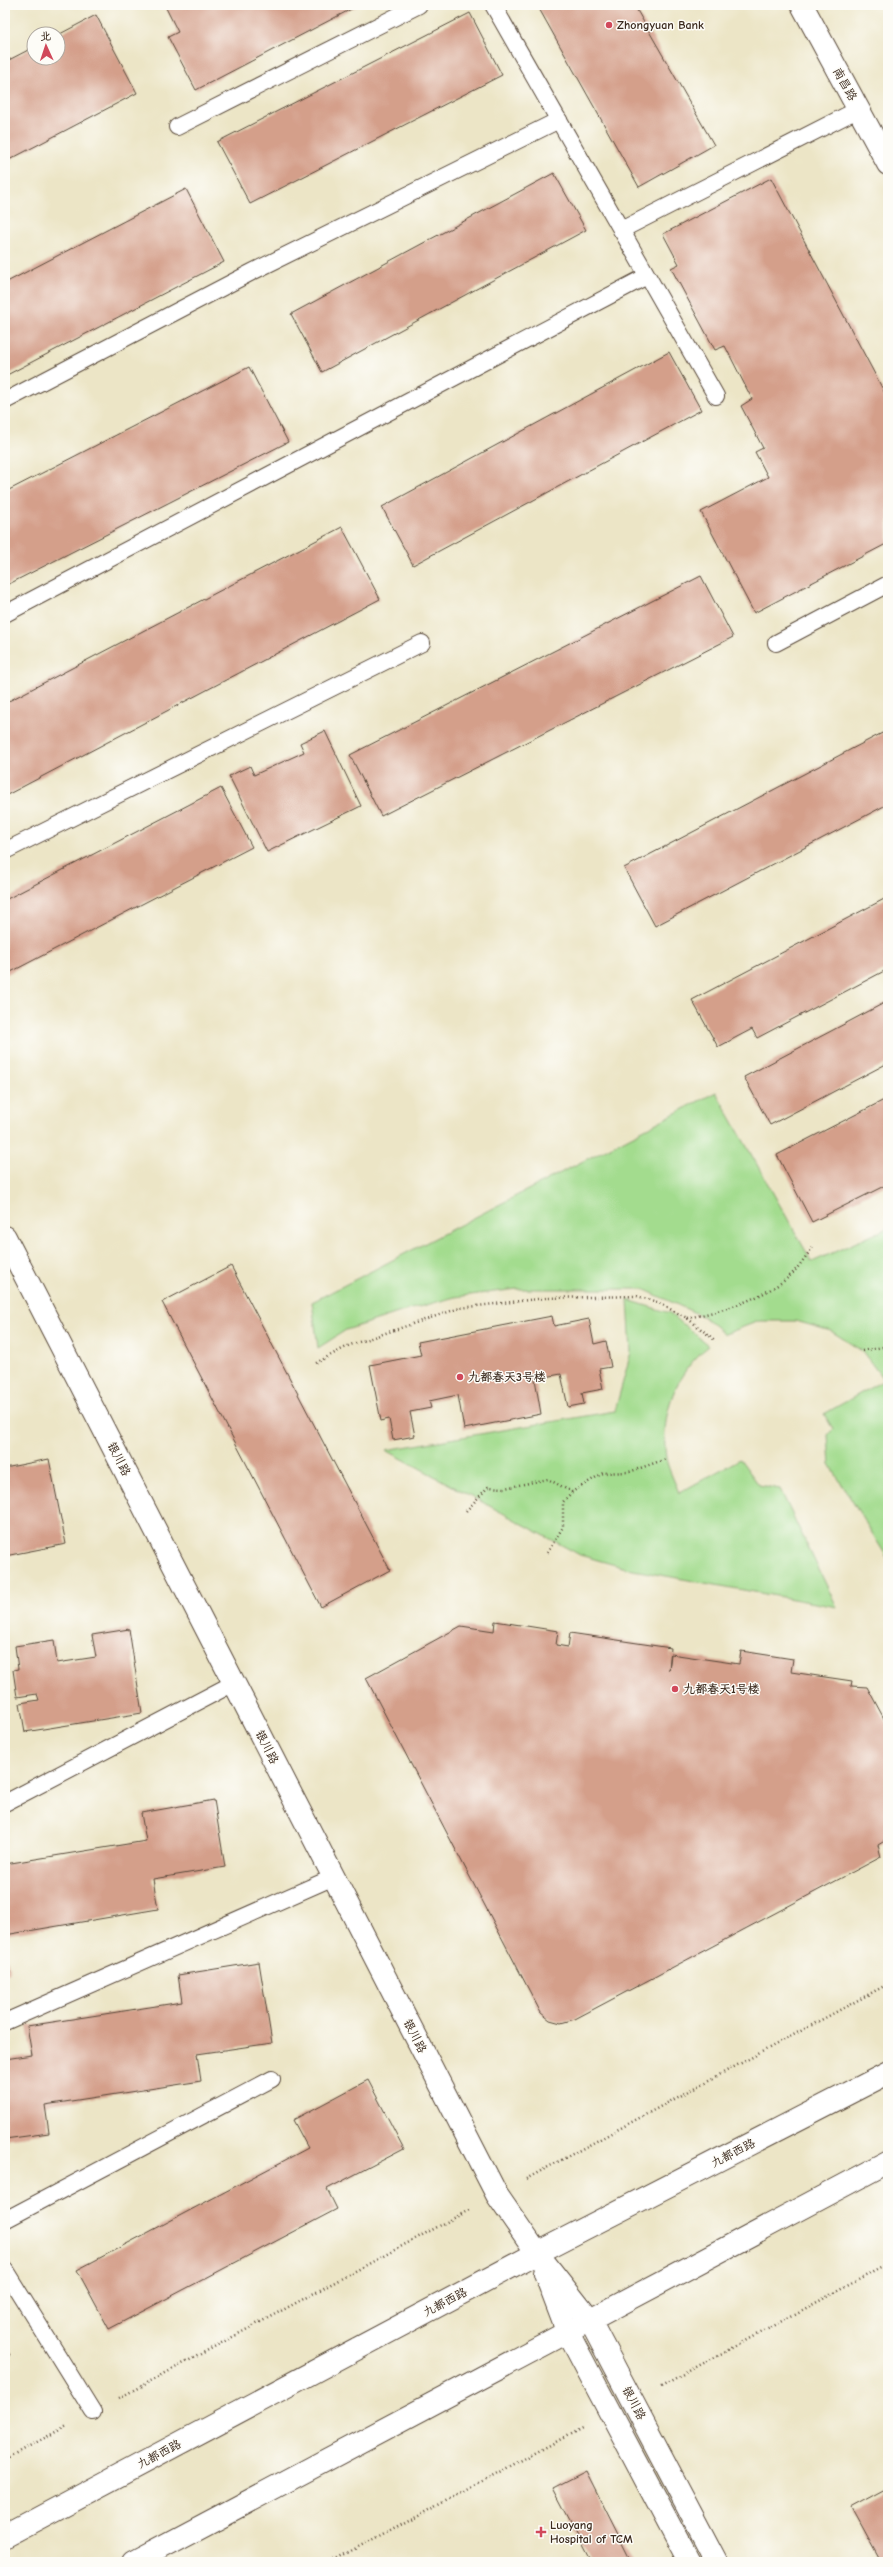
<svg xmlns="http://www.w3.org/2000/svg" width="893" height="2567" font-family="'Comic Neue','LXGW WenKai TC',sans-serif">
	<rect width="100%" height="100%" fill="#fdfcf7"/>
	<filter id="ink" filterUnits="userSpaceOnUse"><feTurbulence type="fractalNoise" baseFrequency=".025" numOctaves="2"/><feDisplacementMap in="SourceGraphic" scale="8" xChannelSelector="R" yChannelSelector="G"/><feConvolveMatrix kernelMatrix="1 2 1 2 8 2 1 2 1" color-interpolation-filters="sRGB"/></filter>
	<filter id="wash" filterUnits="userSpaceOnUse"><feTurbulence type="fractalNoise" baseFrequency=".012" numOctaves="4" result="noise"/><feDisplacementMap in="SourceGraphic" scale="16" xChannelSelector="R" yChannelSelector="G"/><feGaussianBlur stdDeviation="0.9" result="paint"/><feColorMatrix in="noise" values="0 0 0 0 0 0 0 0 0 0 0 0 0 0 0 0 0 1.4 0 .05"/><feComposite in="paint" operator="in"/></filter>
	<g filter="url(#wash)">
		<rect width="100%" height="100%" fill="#ece5c6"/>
		<g fill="#a3dc8e" stroke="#6f8356">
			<polygon points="716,1092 812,1262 888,1228 888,1559 830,1465 828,1435 833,1429 824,1414 884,1380 862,1351 831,1331 796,1321 759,1321 725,1334 704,1317 643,1289 517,1289 455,1297 401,1312 346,1330 318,1348 312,1302"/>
			<path d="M 628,1300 L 670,1313 L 709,1346 C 675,1372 660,1415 666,1458 C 668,1469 675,1482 679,1493 L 740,1459 L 759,1485 L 780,1489 L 837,1607 L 633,1570 L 580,1555 L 386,1450 L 615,1411 L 631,1352 Z"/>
		</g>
		<g id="blocks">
			<g fill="#d49f8a">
				<polygon points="172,5 359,5 196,90 168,37 178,32 166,8"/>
				<polygon points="537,5 634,5 714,145 639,187"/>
				<polygon points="470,13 502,75 250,204 217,142"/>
				<polygon points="96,15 137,93 5,162 5,62 34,47 34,58 58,58 58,35"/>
				<polygon points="554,173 586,230 322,372 291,314"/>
				<polygon points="771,178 888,399 888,543 754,613 701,512 768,477 755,452 763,448 741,406 752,399 725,346 715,350 671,268 679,264 663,234"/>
				<polygon points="186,189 224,262 5,376 5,283"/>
				<polygon points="669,352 701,410 413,565 382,507"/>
				<polygon points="249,367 288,442 5,586 5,492"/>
				<polygon points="342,527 380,599 5,796 5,703"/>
				<polygon points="701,576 733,637 381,816 350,755"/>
				<polygon points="888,730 888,804 655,926 624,868"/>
				<polygon points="325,731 361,806 267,852 229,776 250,766 254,775 304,752 300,743"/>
				<polygon points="221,788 252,847 5,975 5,900"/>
				<polygon points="888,897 888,969 757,1038 752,1029 718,1047 692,1000"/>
				<polygon points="888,1001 888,1063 770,1125 744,1077"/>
				<polygon points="888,1098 888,1184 812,1222 777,1155"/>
				<polygon points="231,1266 390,1570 321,1607 162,1302"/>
				<polygon points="552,1316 554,1326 589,1319 594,1344 606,1341 611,1367 599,1369 603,1389 582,1393 584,1404 568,1407 561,1374 535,1379 541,1414 464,1429 458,1395 429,1401 431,1408 410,1412 415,1436 393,1440 389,1419 381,1421 370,1365 421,1355 418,1342"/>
				<polygon points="49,1459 66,1544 5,1556 5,1494 8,1494 5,1468"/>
				<polygon points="495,1621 558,1631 556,1645 568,1647 570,1633 671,1648 669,1670 671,1654 739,1664 741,1651 793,1659 791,1672 852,1681 851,1686 867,1687 888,1726 888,1839 878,1845 881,1857 575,2019 561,2023 550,2020 541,2013 366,1678 461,1626 494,1631"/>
				<polygon points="129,1629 142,1713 25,1732 20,1703 39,1700 37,1694 17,1697 13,1670 18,1669 15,1646 54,1640 57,1663 96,1657 92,1635"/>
				<polygon points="214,1800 225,1867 153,1879 158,1909 5,1935 5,1864 146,1841 141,1813"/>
				<polygon points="5,1949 10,1973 5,1974"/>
				<polygon points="259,1962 272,2043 197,2054 201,2081 45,2105 49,2133 5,2139 5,2059 32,2055 27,2026 182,2002 178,1975"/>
				<polygon points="368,2080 404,2149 327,2189 337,2209 109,2329 77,2270 308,2148 293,2120"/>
				<polygon points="5,2346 10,2355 5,2358"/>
				<polygon points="586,2471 632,2562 592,2562 553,2488"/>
				<polygon points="888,2487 888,2562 881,2562 851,2507"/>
			</g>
		</g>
	</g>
	<g filter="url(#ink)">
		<use href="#blocks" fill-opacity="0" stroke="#564637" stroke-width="1"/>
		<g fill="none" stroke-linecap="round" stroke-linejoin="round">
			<defs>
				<g id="lane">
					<polyline points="493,5 716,396"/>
					<polyline points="177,127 419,5"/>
					<polyline points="621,230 859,109"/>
					<polyline points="5,401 252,272 559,120"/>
					<polyline points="5,614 647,276"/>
					<polyline points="776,643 888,584"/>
					<polyline points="5,851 422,643"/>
					<polyline points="5,1803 234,1683"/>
					<polyline points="5,2022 334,1877"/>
					<polyline points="5,2220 272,2079"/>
					<polyline points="5,2270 93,2412"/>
				</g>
				<g id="street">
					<polyline points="5,1237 497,2195 537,2253 589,2319 717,2562"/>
					<polyline points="545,2273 567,2331 689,2562"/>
				</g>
				<g id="primary">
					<polyline points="802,5 888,164"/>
					<polyline points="5,2536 537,2253 888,2073"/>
					<polyline points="134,2562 888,2162"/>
				</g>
			</defs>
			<use href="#lane" stroke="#564637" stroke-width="18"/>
			<use href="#street" stroke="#564637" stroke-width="24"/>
			<use href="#primary" stroke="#564637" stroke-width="24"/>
			<g stroke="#564637" stroke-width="2.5" stroke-dasharray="1 3" stroke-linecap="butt">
				<path d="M 687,1318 C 722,1311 756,1301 785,1280 C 796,1272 805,1257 813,1247"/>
				<polyline points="862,1351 888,1346"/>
				<polyline points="316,1363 350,1345 460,1308 546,1298 637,1296 657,1302 687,1318 716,1341"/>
				<polyline points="466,1511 488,1487 505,1488 548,1479 572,1492"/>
				<polyline points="547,1553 563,1527 563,1502 572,1492 603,1473 629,1472 666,1459"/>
				<polyline points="526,2179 888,1984"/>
				<polyline points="661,2386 888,2264"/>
				<polyline points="119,2398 469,2210"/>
				<polyline points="5,2459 67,2426"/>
				<polyline points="330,2562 582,2428"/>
			</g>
			<use href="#lane" stroke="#fff" stroke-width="16"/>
			<use href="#street" stroke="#fff" stroke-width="22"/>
			<use href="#primary" stroke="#fff" stroke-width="22"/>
		</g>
	</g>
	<g fill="#d1495b" stroke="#fdfcf7" stroke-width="1.5">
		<circle cx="609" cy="25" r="4"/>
		<circle cx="460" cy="1377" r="4"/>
		<circle cx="675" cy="1689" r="4"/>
		<path d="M539 2526h4v4h4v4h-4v4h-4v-4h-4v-4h4z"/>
	</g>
	<g text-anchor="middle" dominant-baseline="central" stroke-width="3" stroke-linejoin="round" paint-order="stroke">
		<g font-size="12" font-weight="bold" fill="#3b2a1e" stroke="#fdfcf7" text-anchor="start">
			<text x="617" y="25">Zhongyuan Bank</text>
			<text x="468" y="1377">九都春天3号楼</text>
			<text x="683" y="1689">九都春天1号楼</text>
			<text x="550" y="2525">Luoyang<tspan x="550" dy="14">Hospital of TCM</tspan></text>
		</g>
		<g font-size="12" fill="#3b2a1e" stroke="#fdfcf7">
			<text transform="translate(845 84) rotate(61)">南昌路</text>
			<text transform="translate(119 1459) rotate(63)">银川路</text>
			<text transform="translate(267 1747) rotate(63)">银川路</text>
			<text transform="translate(415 2036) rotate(63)">银川路</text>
			<text transform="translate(733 2153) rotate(-27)">九都西路</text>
			<text transform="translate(445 2302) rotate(-28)">九都西路</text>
			<text transform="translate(634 2403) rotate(62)">银川路</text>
			<text transform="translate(159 2454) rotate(-28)">九都西路</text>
		</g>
	</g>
	<rect width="893" height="2567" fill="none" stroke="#fdfcf7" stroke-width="20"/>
	<g transform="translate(46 46) rotate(357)"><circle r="19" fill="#fdfcf7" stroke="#afa8a0"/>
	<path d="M0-3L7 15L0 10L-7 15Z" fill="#d1495b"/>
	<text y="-6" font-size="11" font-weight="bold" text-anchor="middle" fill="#3b2a1e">北</text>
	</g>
</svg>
